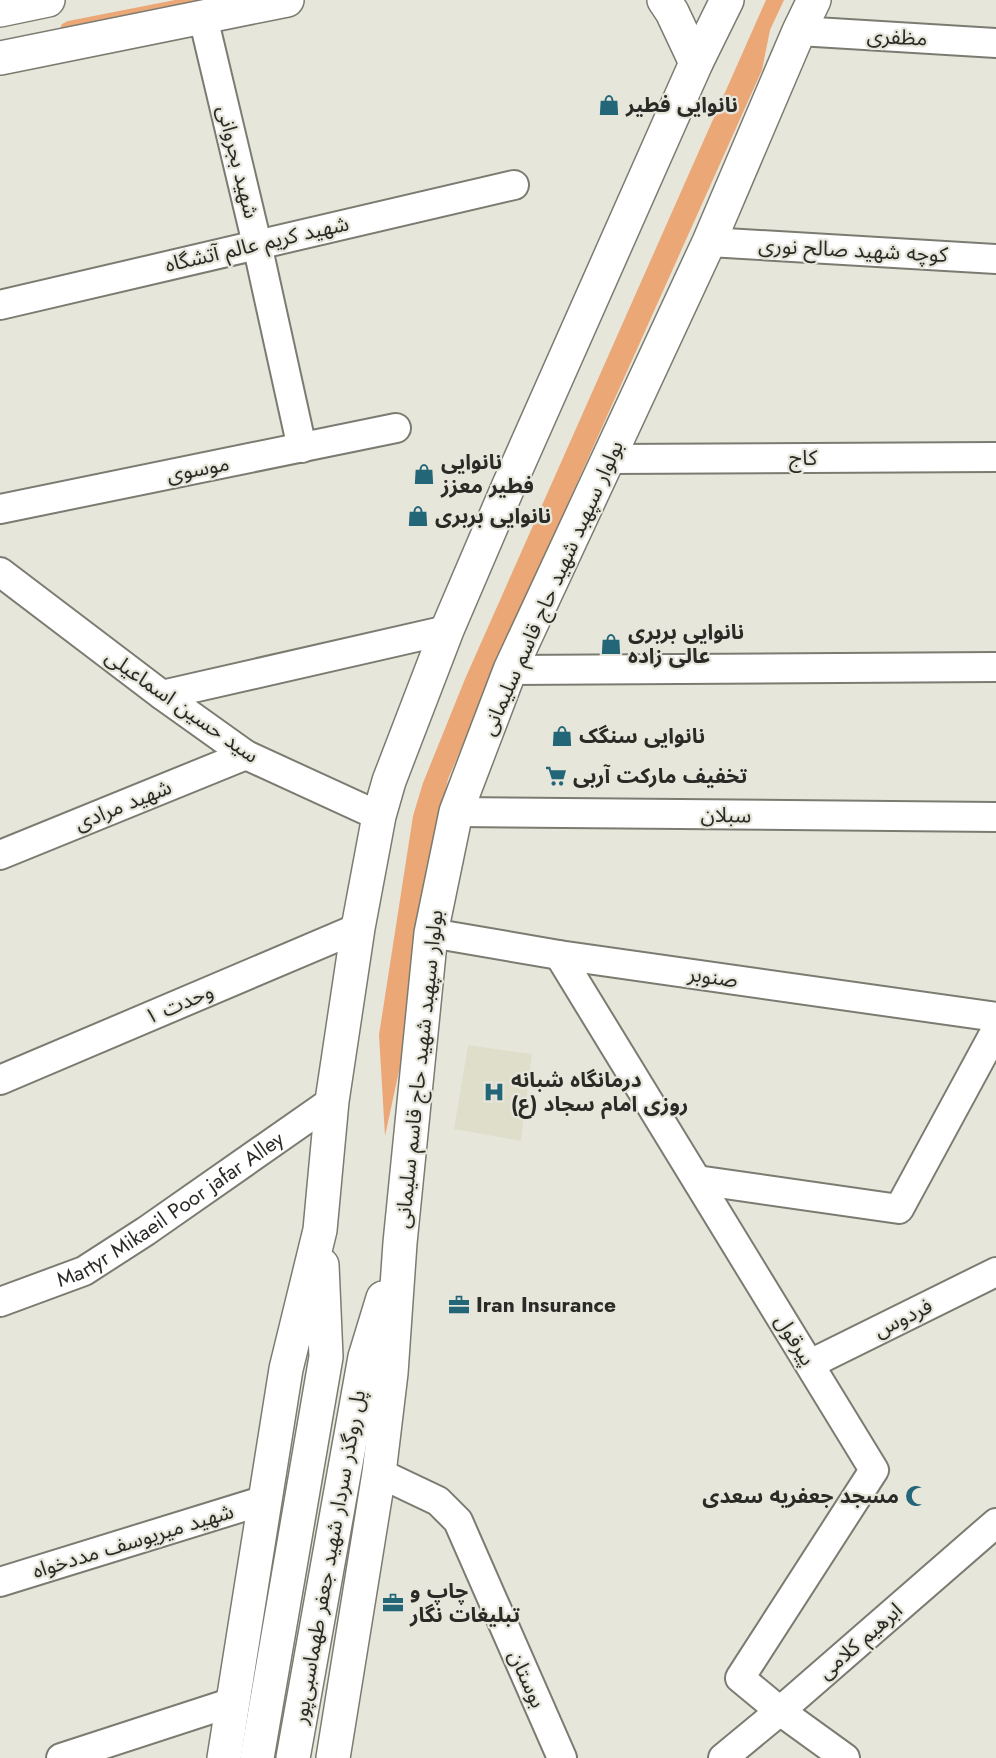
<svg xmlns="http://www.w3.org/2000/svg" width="996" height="1758" font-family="Jost,'Noto Sans Arabic',sans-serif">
	<rect width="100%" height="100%" fill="#e7e6db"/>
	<polygon fill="#dfdecb" points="468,1045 532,1054 521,1141 454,1129"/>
	<g fill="#eca777">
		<polygon points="175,0 226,0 59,31 62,24 68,21"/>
		<polygon points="766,0 784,0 770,30 762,70 556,530 448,779 428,873 408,1029 385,1136 379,1035 413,816 423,783 465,679"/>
	</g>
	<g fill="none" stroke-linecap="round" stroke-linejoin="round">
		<defs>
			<g id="street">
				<polyline points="203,17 257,244 302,448"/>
				<polyline points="799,31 996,43"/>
				<polyline points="709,242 996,259"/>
				<polyline points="0,305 514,185"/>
				<polyline points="609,459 996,457"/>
				<polyline points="0,509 396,428"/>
				<polyline points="0,572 162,695 246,755 379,816"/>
				<polyline points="510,670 996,667"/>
				<polyline points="162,695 447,630"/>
				<polyline points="456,812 996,817"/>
				<polyline points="0,855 246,755"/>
				<polyline points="431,933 559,955 996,1017"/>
				<polyline points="559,955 874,1470 740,1678 780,1711 845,1758"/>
				<polyline points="0,1080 358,928"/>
				<polyline points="697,1180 899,1209 996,1030"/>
				<path id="s1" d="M 0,1302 L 84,1271 L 146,1231 L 332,1101"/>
				<polyline points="810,1364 996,1272"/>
				<polyline points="379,1473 438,1501 458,1521 562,1758"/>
				<polyline points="0,1582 265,1500"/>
				<polyline points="61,1758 233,1702"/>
				<polyline points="723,1758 780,1711 996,1523"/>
			</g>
			<g id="secondary">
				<polyline points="664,0 672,12 696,63"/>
				<polyline points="0,10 48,0"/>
				<polyline points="0,58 287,0"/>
			</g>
			<g id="primary">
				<polyline points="224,1758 286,1369 320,1230 332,1101 358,928 379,816 389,781 447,630 509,485 696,63 727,0"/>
				<polyline points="257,1758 326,1357 322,1265"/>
				<polyline points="293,1758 365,1357 383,1298"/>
				<polyline points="333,1758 379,1473 391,1373 400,1243 431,933 456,812 510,670 709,242 799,31 814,0"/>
			</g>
		</defs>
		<use href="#street" stroke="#7b7b71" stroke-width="32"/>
		<use href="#secondary" stroke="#7b7b71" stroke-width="36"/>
		<use href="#primary" stroke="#7b7b71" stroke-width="36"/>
		<use href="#street" stroke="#fff" stroke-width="28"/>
		<use href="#secondary" stroke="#fff" stroke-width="33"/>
		<use href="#primary" stroke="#fff" stroke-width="33"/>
	</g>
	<defs>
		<symbol id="shop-bare" viewBox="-9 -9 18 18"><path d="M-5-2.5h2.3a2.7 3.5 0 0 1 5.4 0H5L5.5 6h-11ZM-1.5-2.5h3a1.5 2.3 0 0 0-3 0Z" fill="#236678" stroke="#e7e6db" stroke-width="2.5" paint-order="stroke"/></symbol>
		<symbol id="supermarket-bare" viewBox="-9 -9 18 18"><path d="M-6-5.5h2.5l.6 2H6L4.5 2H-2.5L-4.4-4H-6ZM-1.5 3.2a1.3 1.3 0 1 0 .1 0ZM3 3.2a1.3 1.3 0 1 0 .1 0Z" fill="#236678" stroke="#e7e6db" stroke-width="2.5" paint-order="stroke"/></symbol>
		<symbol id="hospital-bare" viewBox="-9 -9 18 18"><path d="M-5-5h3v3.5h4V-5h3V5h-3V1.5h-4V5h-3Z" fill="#236678" stroke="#e7e6db" stroke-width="2.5" paint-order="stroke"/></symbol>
		<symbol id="office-bare" viewBox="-9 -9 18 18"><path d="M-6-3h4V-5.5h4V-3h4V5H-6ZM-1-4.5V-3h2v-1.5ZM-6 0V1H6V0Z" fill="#236678" stroke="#e7e6db" stroke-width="2.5" paint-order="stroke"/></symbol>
		<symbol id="mosque-bare" viewBox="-9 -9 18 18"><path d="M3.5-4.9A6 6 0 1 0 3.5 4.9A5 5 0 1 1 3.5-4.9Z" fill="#236678" stroke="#e7e6db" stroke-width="2.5" paint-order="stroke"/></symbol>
	</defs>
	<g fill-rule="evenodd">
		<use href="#shop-bare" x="594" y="90" width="30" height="30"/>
		<use href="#shop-bare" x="409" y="459" width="30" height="30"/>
		<use href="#shop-bare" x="403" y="501" width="30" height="30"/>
		<use href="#shop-bare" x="596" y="629" width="30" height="30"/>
		<use href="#shop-bare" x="547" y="721" width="30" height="30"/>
		<use href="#supermarket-bare" x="541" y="761" width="30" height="30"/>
		<use href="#hospital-bare" x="479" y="1077" width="30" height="30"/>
		<use href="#office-bare" x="444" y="1290" width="30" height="30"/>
		<use href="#mosque-bare" x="901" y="1481" width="30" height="30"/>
		<use href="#office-bare" x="378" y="1588" width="30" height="30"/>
	</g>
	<g text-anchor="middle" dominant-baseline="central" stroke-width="4.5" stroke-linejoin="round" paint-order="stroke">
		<g font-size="21" fill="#2a2a26" stroke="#e7e6db">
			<text transform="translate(897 37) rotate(3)">مظفری</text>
			<text transform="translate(238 162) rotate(76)">شهید بجروانی</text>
			<text transform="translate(257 244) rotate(-13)">شهید کریم عالم آتشگاه</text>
			<text transform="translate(853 250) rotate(3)">کوچه شهید صالح نوری</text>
			<text x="803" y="458">کاج</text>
			<text transform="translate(198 469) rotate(-11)">موسوی</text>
			<text transform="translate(552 588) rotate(-66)">بولوار سپهبد شهید حاج قاسم سلیمانی</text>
			<text transform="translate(182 706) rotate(35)">سید حسین اسماعیلی</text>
			<text transform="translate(123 805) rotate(-22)">شهید مرادی</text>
			<text transform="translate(726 815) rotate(1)">سبلان</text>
			<text transform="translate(713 977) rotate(8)">صنوبر</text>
			<text transform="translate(179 1004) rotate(-23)">وحدت ۱</text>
			<text transform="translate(419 1069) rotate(-84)">بولوار سپهبد شهید حاج قاسم سلیمانی</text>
			<text stroke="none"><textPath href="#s1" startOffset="195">Martyr Mikaeil Poor jafar Alley</textPath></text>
			<text transform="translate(903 1318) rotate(-26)">فردوس</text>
			<text transform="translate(795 1340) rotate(58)">پیرقول</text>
			<text transform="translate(133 1541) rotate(-17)">شهید میریوسف مددخواه</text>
			<text transform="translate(329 1557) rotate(-80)">پل روگذر سردار شهید جعفر طهماسبی‌پور</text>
			<text transform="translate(860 1641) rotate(-41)">ابرهیم کلامی</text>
			<text transform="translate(527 1679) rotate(66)">بوستان</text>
		</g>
		<g font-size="21" font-weight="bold" fill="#2a2a26" stroke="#e7e6db" text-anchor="start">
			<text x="626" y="105">نانوایی فطیر</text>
			<text x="441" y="462">نانوایی<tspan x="441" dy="24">فطیر معزز</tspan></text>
			<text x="435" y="516">نانوایی بربری</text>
			<text x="628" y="632">نانوایی بربری<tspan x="628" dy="24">عالی زاده</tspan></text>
			<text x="579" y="736">نانوایی سنگک</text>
			<text x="573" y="776">تخفیف مارکت آربی</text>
			<text x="511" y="1080">درمانگاه شبانه<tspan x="511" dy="24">روزی امام سجاد (ع)</tspan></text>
			<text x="476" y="1305">Iran Insurance</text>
			<text x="899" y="1496" text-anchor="end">مسجد جعفریه سعدی</text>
			<text x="410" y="1591">چاپ و<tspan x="410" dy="24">تبلیغات نگار</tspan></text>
		</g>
	</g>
</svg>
